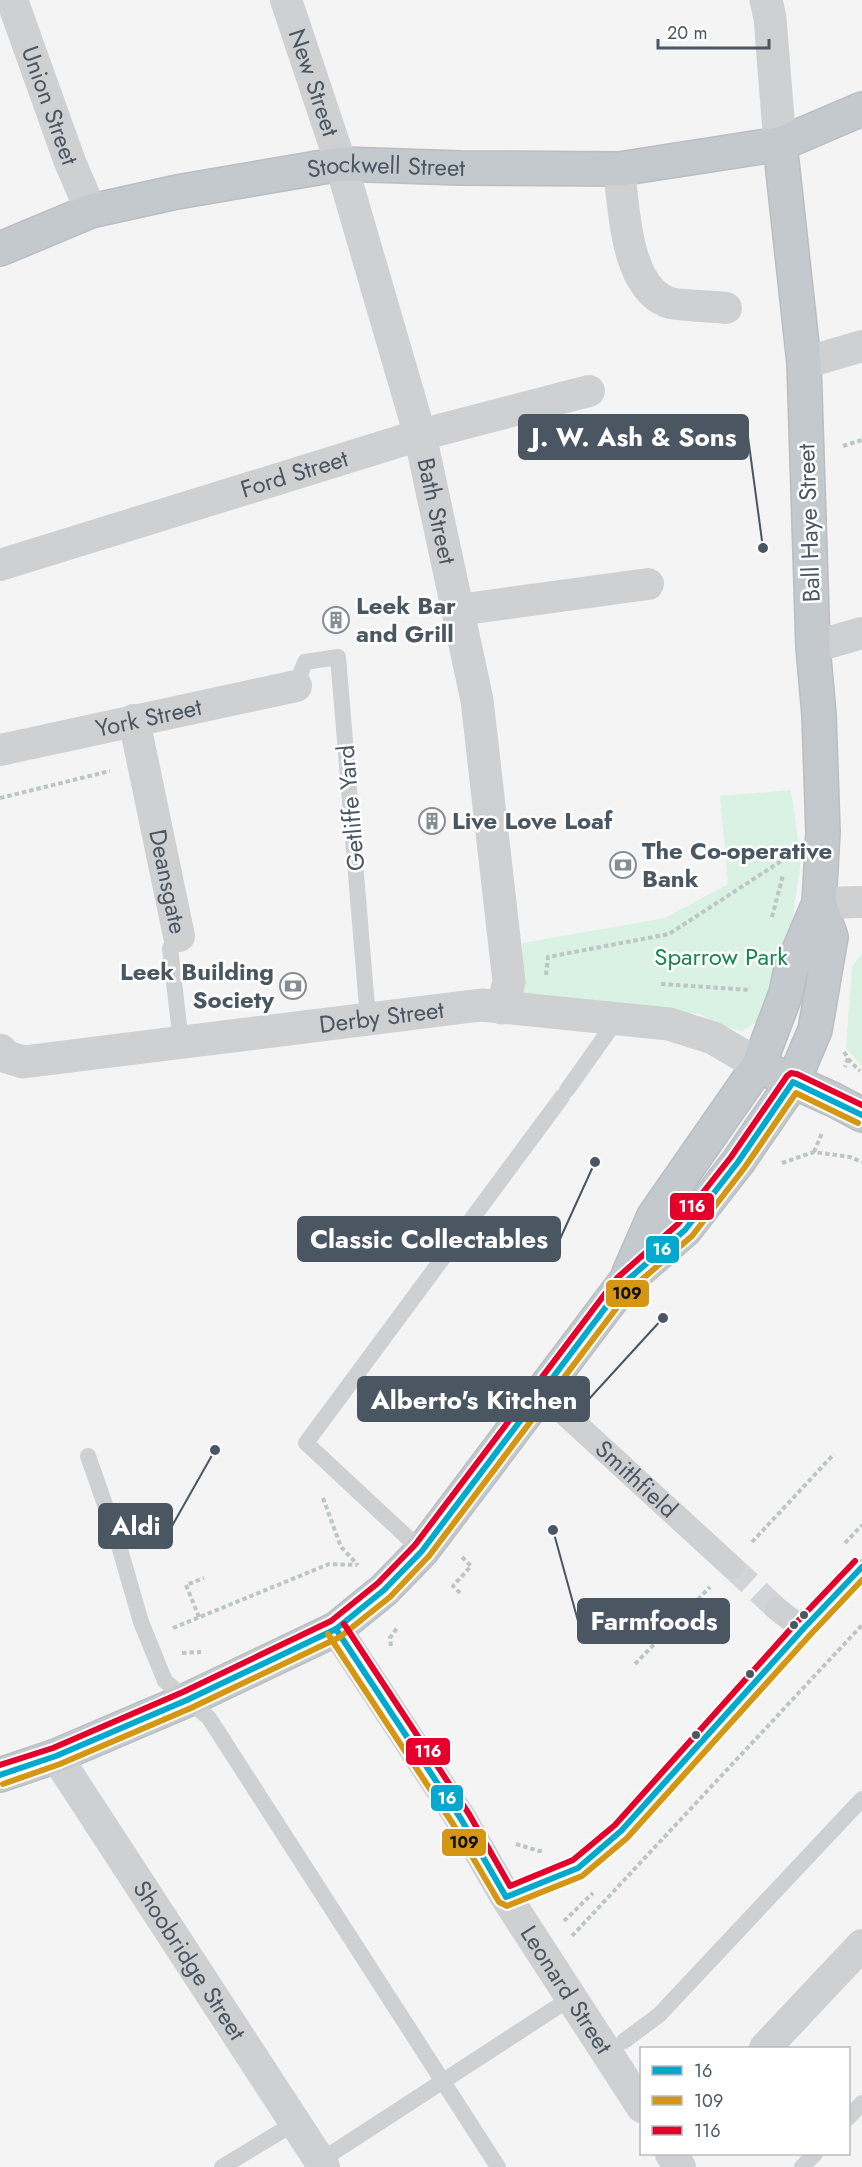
<svg xmlns="http://www.w3.org/2000/svg" width="862" height="2167" font-family="Jost,sans-serif">
<style>
.green{fill:#d9f2e3}
.lines{fill:none;stroke-linecap:round;stroke-linejoin:round}
.pedestrian-tunnel{stroke:#d2d4d7;stroke-width:24;stroke-dasharray:24 12;stroke-linecap:butt}
.trunk-casing{stroke:#b9bec3;stroke-width:36}
.path{stroke:#bcc7c4;stroke-width:4;stroke-dasharray:4.5 3;stroke-linecap:butt}
.service{stroke:#ced0d2;stroke-width:16}
.pedestrian{stroke:#ced0d2;stroke-width:24}
.minor{stroke:#ced0d2;stroke-width:32}
.tertiary{stroke:#ced0d2;stroke-width:33}
.trunk{stroke:#c4c9cd;stroke-width:33}
.bus-1-casing{stroke:#fff;stroke-width:10}
.bus-2-casing{stroke:#fff;stroke-width:10}
.bus-3-casing{stroke:#fff;stroke-width:10}
.bus-1{stroke:#00a9ce;stroke-width:6}
.bus-2{stroke:#d49613;stroke-width:6}
.bus-3{stroke:#e4002b;stroke-width:6}
.bus-dot{fill:#4a5661;stroke:#fff;stroke-width:2}
.labels{text-anchor:middle;stroke-width:5;stroke-linejoin:round;paint-order:stroke}
.street-label{font-size:24px;fill:#4a5661;stroke:#fff}
.poi-label{font-size:24px;font-weight:bold;fill:#4a5661;stroke:#fff;text-anchor:start}
.park-label{font-size:24px;fill:#17864f;stroke:#fff}
.leader{fill:none;stroke:#4a5661;stroke-width:2}
.callout-dot{fill:#4a5661;stroke:#fff;stroke-width:2}
.callout{fill:#4a5661;stroke:#4a5661;stroke-width:2}
.callout-label{font-size:26px;text-anchor:middle;font-weight:bold;fill:#fff}
.line-badge{stroke:#fff;stroke-width:2}
.badge-label{font-size:16px;text-anchor:middle;font-weight:bold;fill:#fff}
.pale-badge-label{font-size:16px;text-anchor:middle;font-weight:bold;fill:#111}
</style>
<rect width="100%" height="100%" fill="#f4f4f4"/>
<g class="green">
<polygon points="791,790 801,861 790,937 758,1021 742,1031 720,1026 700,1014 517,1000 523,943 665,918 728,884 720,796"/>
<polygon points="862,953 862,1067 846,1048 852,967"/>
</g>
<g class="lines">
<polyline class="pedestrian-tunnel" points="732,1567 777,1609"/>
<defs>
<g id="trunk">
<path id="s11" d="M0 249 91 211 177 192 341 164 461 168 619 169 780 144 862 109"/>
<polyline points="774,1073 834,1100 862,1115"/>
<polyline points="629,1273 654,1216 759,1065 786,993 791,969 819,903 823,832 819,715 813,647 804,363 780,144"/>
<polyline points="0,1775 56,1756 187,1700 336,1629 384,1590 422,1551 624,1283 685,1230 738,1162 793,1082 815,1030 831,937 819,903"/>
</g>
</defs>
<use href="#trunk" class="trunk-casing"/>
<g class="path">
<polyline points="843,446 862,440"/>
<polyline points="0,798 110,771"/>
<polyline points="772,917 783,875"/>
<polyline points="546,975 548,957 669,934 786,858"/>
<polyline points="661,984 750,990"/>
<polyline points="844,1052 848,1058 845,1067"/>
<polyline points="848,1059 860,1071"/>
<polyline points="814,1152 822,1133"/>
<polyline points="782,1163 814,1152 850,1157 862,1162"/>
<polyline points="323,1498 341,1547 358,1565"/>
<polyline points="752,1542 834,1454"/>
<polyline points="845,1543 862,1525"/>
<polyline points="460,1593 453,1586 471,1566 461,1556"/>
<polyline points="199,1617 186,1585 204,1578"/>
<polyline points="173,1628 329,1564 357,1565"/>
<polyline points="391,1646 390,1638 397,1628"/>
<polyline points="182,1653 201,1652"/>
<polyline points="635,1664 710,1587"/>
<polyline points="516,1844 539,1851 544,1850"/>
<polyline points="564,1921 593,1893"/>
<polyline points="572,1936 862,1625"/>
</g>
<g class="service">
<polyline points="296,686 305,662 338,657 368,1019"/>
<polyline points="179,936 170,948 181,1042"/>
<polyline points="567,1090 618,1018"/>
<polyline points="88,1456 117,1539 141,1622 165,1681 209,1718 498,2167"/>
<polyline points="422,1551 306,1443 562,1097"/>
<polyline points="506,1897 578,1868 621,1831 803,1629 862,1567"/>
<polyline points="624,2041 659,2015 862,1799"/>
<polyline points="848,2118 862,2103"/>
<polyline points="320,2161 571,1998"/>
<polyline points="222,2167 295,2123"/>
<polyline points="802,2167 815,2154"/>
</g>
<g class="pedestrian">
<path id="s1" d="M541 1392 732 1567"/>
<polyline points="777,1609 803,1629"/>
</g>
<g class="minor">
<path id="s2" d="M12 0 70 162 91 211"/>
<path id="s3" d="M286 0 341 164"/>
<path d="M619 169C624 207 625 285 667 302 677 306 714 306 726 308"/>
<polyline points="804,363 862,346"/>
<path id="s4" d="M0 565 420 435 589 391"/>
<polyline points="458,610 648,584"/>
<polyline points="813,647 862,633"/>
<path id="s5" d="M134 720 179 936"/>
<path id="s6" d="M0 750 296 686"/>
<polyline points="819,903 862,902"/>
<path id="s7" d="M336 1629 461 1819 506 1897 642 2107"/>
<path id="s8" d="M56 1756 324 2167"/>
<polyline points="765,2048 862,1945"/>
<polyline points="671,2154 680,2167"/>
</g>
<g class="tertiary">
<polyline points="766,0 770,18 780,144"/>
<path id="s9" d="M341 164 420 435 477 700 509 982 502 1008"/>
<path id="s10" d="M0 1050 7 1057 23 1062 481 1005 669 1024 713 1038 759 1065"/>
</g>
<use href="#trunk" class="trunk"/>
<defs>
<g id="bus-1">
<polyline points="336,1629 461,1819 506,1897 578,1868 621,1831 803,1629 862,1567"/>
<polyline points="0,1775 56,1756 187,1700 336,1629 384,1590 422,1551 624,1283 685,1230 738,1162 793,1082 862,1115"/>
</g>
<g id="bus-2">
<polyline points="328,1634 453,1824 499,1902 507,1906 582,1876 627,1838 810,1635 862,1580"/>
<polyline points="3,1784 60,1764 191,1708 340,1637 390,1597 429,1556 631,1289 692,1236 745,1167 796,1093 858,1123"/>
</g>
<g id="bus-3">
<polyline points="344,1624 469,1814 510,1886 573,1860 615,1825 796,1623 855,1561"/>
<polyline points="0,1765 53,1748 183,1692 331,1621 378,1583 415,1545 617,1278 678,1224 731,1157 787,1076 791,1073 797,1074 862,1105"/>
</g>
</defs>
<use href="#bus-1" class="bus-1-casing"/>
<use href="#bus-2" class="bus-2-casing"/>
<use href="#bus-3" class="bus-3-casing"/>
<use href="#bus-1" class="bus-1"/>
<use href="#bus-2" class="bus-2"/>
<use href="#bus-3" class="bus-3"/>
</g>
<defs>
<symbol id="building-ring" viewBox="-11 -11 22 22"><circle r="9.5" fill="#fff" stroke="#868d94" stroke-width="1.5"/><path d="M-4-6H4V6H1V3H-1V6H-4ZM-2.5-4.3h1.7v1.8h-1.7ZM.8-4.3h1.7v1.8H.8ZM-2.5-1h1.7V.8h-1.7ZM.8-1h1.7V.8H.8Z" fill="#868d94"/></symbol>
<symbol id="bank-ring" viewBox="-11 -11 22 22"><circle r="9.5" fill="#fff" stroke="#868d94" stroke-width="1.5"/><path d="M-6-4H6V4H-6ZM0-2.3a2.3 2.3 0 1 0 0 4.6a2.3 2.3 0 1 0 0-4.6Z" fill="#868d94"/></symbol>
</defs>
<g fill-rule="evenodd">
<use href="#building-ring" x="321" y="605" width="30" height="30"/>
<use href="#building-ring" x="417" y="806" width="30" height="30"/>
<use href="#bank-ring" x="608" y="850" width="30" height="30"/>
<use href="#bank-ring" x="278" y="971" width="30" height="30"/>
</g>
<g class="bus-dot">
<circle cx="804" cy="1615" r="5"/>
<circle cx="794" cy="1625" r="5"/>
<circle cx="750" cy="1674" r="5"/>
<circle cx="696" cy="1735" r="5"/>
</g>
<g class="labels">
<g class="street-label">
<text dy="8" stroke="none"><textPath href="#s3" startOffset="87">New Street</textPath></text>
<text dy="8" stroke="none"><textPath href="#s2" startOffset="112">Union Street</textPath></text>
<text dy="8" stroke="none"><textPath href="#s11" startOffset="398">Stockwell Street</textPath></text>
<text dy="8" stroke="none"><textPath href="#s4" startOffset="308">Ford Street</textPath></text>
<text dy="8" stroke="none"><textPath href="#s9" startOffset="360">Bath Street</textPath></text>
<text transform="translate(809 523) rotate(-92)" y="8">Ball Haye Street</text>
<text dy="8" stroke="none"><textPath href="#s6" startOffset="152">York Street</textPath></text>
<text transform="translate(351 808) rotate(-95)" y="8">Getliffe Yard</text>
<text dy="8" stroke="none"><textPath href="#s5" startOffset="165">Deansgate</textPath></text>
<text dy="8" stroke="none"><textPath href="#s10" startOffset="388">Derby Street</textPath></text>
<text dy="8" stroke="none"><textPath href="#s1" startOffset="129">Smithfield</textPath></text>
<text dy="8" stroke="none"><textPath href="#s8" startOffset="244">Shoobridge Street</textPath></text>
<text dy="8" stroke="none"><textPath href="#s7" startOffset="428">Leonard Street</textPath></text>
</g>
<g class="poi-label">
<text x="356" y="614">Leek Bar<tspan x="356" dy="28">and Grill</tspan></text>
<text x="452" y="829">Live Love Loaf</text>
<text x="642" y="859">The Co-operative<tspan x="642" dy="28">Bank</tspan></text>
<text x="274" y="980" text-anchor="end">Leek Building<tspan x="274" dy="28">Society</tspan></text>
</g>
<g class="park-label">
<text x="721" y="965">Sparrow Park</text>
</g>
</g>
<path class="leader" d="M763 548L748 437M595 1162L560 1239M663 1318L589 1399M215 1450L172 1526M553 1530L578 1621"/>
<g class="callout-dot">
<circle cx="763" cy="548" r="6"/>
<circle cx="595" cy="1162" r="6"/>
<circle cx="663" cy="1318" r="6"/>
<circle cx="215" cy="1450" r="6"/>
<circle cx="553" cy="1530" r="6"/>
</g>
<g class="callout">
<rect x="519" y="415" width="229" height="44" rx="6"/>
<rect x="298" y="1217" width="262" height="44" rx="6"/>
<rect x="358" y="1377" width="231" height="44" rx="6"/>
<rect x="99" y="1504" width="73" height="44" rx="6"/>
<rect x="578" y="1599" width="151" height="44" rx="6"/>
</g>
<g class="callout-label">
<text x="634" y="446">J. W. Ash &amp; Sons</text>
<text x="429" y="1248">Classic Collectables</text>
<text x="474" y="1409">Alberto's Kitchen</text>
<text x="136" y="1535">Aldi</text>
<text x="654" y="1630">Farmfoods</text>
</g>
<g class="line-badge">
<rect x="669" y="1192" width="46" height="29" rx="6" fill="#e4002b"/>
<rect x="645" y="1235" width="35" height="29" rx="6" fill="#00a9ce"/>
<rect x="605" y="1279" width="45" height="29" rx="6" fill="#d49613"/>
<rect x="405" y="1737" width="46" height="29" rx="6" fill="#e4002b"/>
<rect x="430" y="1784" width="34" height="28" rx="6" fill="#00a9ce"/>
<rect x="441" y="1828" width="46" height="29" rx="6" fill="#d49613"/>
</g>
<g class="badge-label">
<text x="692" y="1212">116</text>
<text x="662" y="1255">16</text>
<text x="428" y="1757">116</text>
<text x="447" y="1804">16</text>
</g>
<g class="pale-badge-label">
<text x="627" y="1299">109</text>
<text x="464" y="1848">109</text>
</g>
<rect x="640" y="2047" width="210" height="108" fill="#ffffff" stroke="#b7bbc0" stroke-width="1.5"/>
<rect x="652" y="2066" width="30" height="9" fill="#00a9ce" stroke="#b7bbc0" stroke-width="1.5"/>
<text x="694" y="2077" font-size="18" fill="#4a5661">16</text>
<rect x="652" y="2096" width="30" height="9" fill="#d49613" stroke="#b7bbc0" stroke-width="1.5"/>
<text x="694" y="2107" font-size="18" fill="#4a5661">109</text>
<rect x="652" y="2126" width="30" height="9" fill="#e4002b" stroke="#b7bbc0" stroke-width="1.5"/>
<text x="694" y="2137" font-size="18" fill="#4a5661">116</text>
<path d="M658 39v9h111v-9" fill="none" stroke="#4a5661" stroke-width="3"/>
<text x="667" y="39" font-size="18" fill="#4a5661" stroke="#ffffff" stroke-width="4.5" paint-order="stroke">20 m</text>
</svg>
